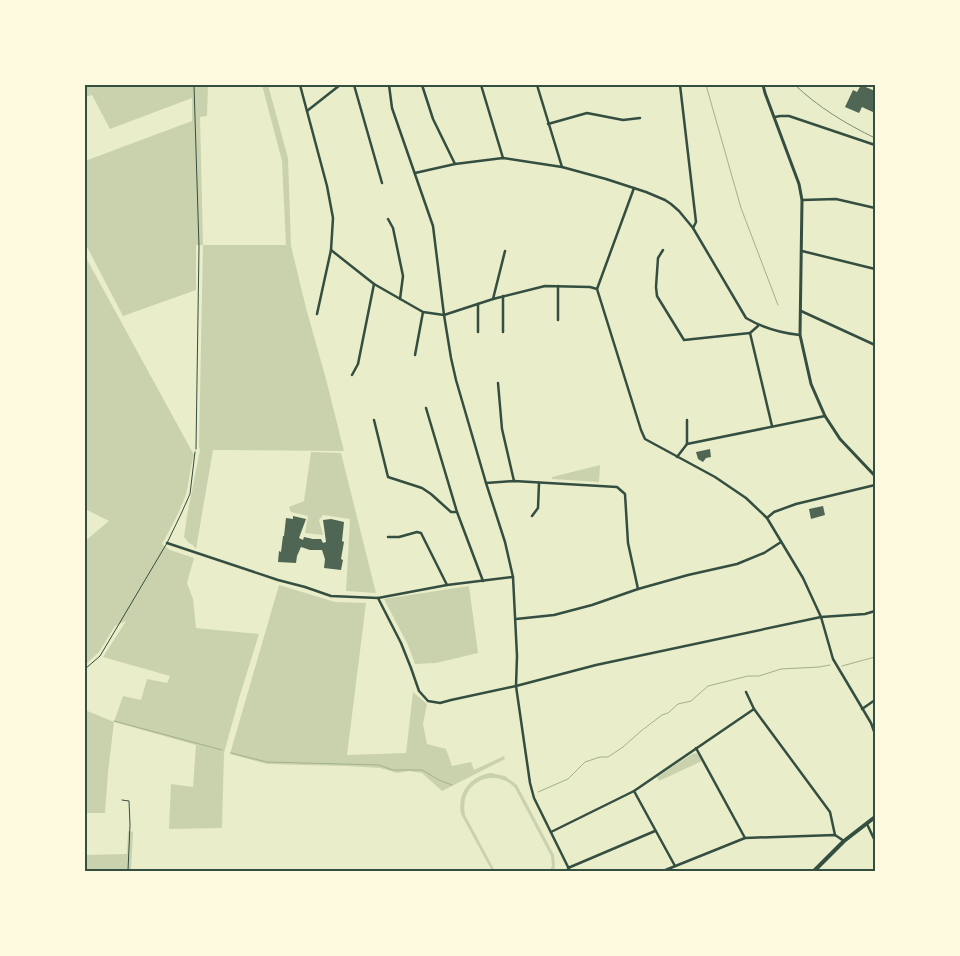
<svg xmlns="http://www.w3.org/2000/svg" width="960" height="956" font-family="'Roboto Serif',serif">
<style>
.green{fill:#cad2ad}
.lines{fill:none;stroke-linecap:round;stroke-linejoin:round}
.stream{stroke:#a3b18a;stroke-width:1}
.building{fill:#4f6655}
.path{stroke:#344e41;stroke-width:1}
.service{stroke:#344e41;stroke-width:1}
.minor{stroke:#344e41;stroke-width:2.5}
.tertiary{stroke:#344e41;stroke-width:3}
.secondary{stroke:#344e41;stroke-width:4}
.rail{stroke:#7c8e77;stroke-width:1}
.neatline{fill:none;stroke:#344e41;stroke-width:2}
</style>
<rect width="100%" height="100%" fill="#e9edc9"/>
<g class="green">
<polygon points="92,85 208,85 207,116 200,117 203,245 286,245 282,161 262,85 268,85 288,158 291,246 306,308 326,379 344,451 213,450 196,549 193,545 189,543 184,537 187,516 200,450 199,446 203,245 196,245 196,290 123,316 85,243 85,161 192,121 192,98 110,129 92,95 85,97 85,88"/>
<path d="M85 256 194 455C190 468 189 483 186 494 180 511 171 528 162 544L170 550 194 558 187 583 193 599 196 628 259 634 240 695 224 753 222 828 169 829 171 784 193 787 196 745 114 722 108 772 105 813H86L85 821V710L114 722 123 696 141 700 147 679 167 683 170 676 103 657 126 621 115 626 99 652 85 665V541L109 521 85 509Z"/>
<polygon points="311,452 341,453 376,593 346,591 350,519 323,515 319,520 323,535 305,533 308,516 291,512 289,507 304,501"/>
<polygon points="600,465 599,482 552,479 552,477"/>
<polygon points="279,585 335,602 366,603 347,755 406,753 413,692 427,704 423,724 427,744 446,749 452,766 471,762 474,770 504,756 505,759 442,791 422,773 409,771 397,773 380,768 347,766 267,764 230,754"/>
<polygon points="469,586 478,653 436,663 415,664 408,645 384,599"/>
<polygon points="697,753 702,761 659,781 657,777 692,754"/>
<path d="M491 773 505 776 517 785 554 855 555 865 554 871H550L552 865 551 856 515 788C500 771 471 776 465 799 464 804 464 809 465 815L495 871H492L461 814C457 793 470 776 491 773Z"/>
<polygon points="128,831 133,832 131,871 85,871 85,855 127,854"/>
</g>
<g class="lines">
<g class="stream">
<polyline points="706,85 741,208 778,305"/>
<polyline points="842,666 875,657"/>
<polyline points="114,721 222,750"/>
<polyline points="231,753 267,762 379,765 393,770 422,770 439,780 452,785"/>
<polyline points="538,792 568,779 585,762 600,757 608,757 623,747 641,731 662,715 668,713 678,704 691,701 708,686 748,676 759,676 781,669 819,667 830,665"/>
</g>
</g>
<g class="building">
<polygon points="861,85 875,91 875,113 862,107 859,113 845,107 853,90 857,92"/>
<polygon points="710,449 711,457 706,458 703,462 698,459 696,452"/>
<polygon points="823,506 825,515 811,519 809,509"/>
<polygon points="293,516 306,519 299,538 303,540 304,537 313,539 321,539 323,543 326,542 323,520 331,519 344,522 342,541 344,542 341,559 343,560 341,570 324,568 325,559 322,550 310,550 301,547 297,556 296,563 278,562 279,551 281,552 283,536 284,536 286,518 293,519"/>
</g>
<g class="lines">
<g class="path">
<polyline points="194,85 199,247 196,449"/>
<polyline points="122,800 129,801 130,825 128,871"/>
</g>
<polyline class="service" points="85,669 100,656 167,543 181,514 190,494 195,452"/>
<g class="minor">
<polyline points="300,85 327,186 333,218 331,250 317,314"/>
<polyline points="354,85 382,183"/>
<polyline points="389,85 392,108 433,226 444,315 451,358 456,380 486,483 505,542 513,577 517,656 516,686 530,783 534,798 570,871"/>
<polyline points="422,85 433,119 455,164"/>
<polyline points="481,85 503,158"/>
<path d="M537 85 562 167 606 179 646 192 665 200 671 204 679 211 693 228 746 318C763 328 781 333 800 335"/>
<polyline points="680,85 696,222 693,228"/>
<polyline points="307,111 340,85"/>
<polyline points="775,117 780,116 789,116 875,145"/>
<polyline points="548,124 587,113 623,120 640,118"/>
<polyline points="415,173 455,164 503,158 562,167"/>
<polyline points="634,188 597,289 641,430 645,439 715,477 746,498 767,518 803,578 821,617 833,659 871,723 875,734"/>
<polyline points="802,200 836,199 875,208"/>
<polyline points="388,219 393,228 403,276 400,299"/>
<polyline points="331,250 374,284 423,312 444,315 493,299 545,286 590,287 597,289"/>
<polyline points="663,250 658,258 656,287 657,296 684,340 750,333 772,426"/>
<polyline points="802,251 875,269"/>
<polyline points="558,286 558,320"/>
<polyline points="503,296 503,332"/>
<polyline points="493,299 505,251"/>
<polyline points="478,304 478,332"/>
<polyline points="801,311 875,345"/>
<polyline points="750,333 758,326"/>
<polyline points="415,355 423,312"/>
<polyline points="352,375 358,364 374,284"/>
<polyline points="498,383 502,429 514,481"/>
<polyline points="426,408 457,512 483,581"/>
<polyline points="374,420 388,477 422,488 431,494 451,512 457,512"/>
<polyline points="687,444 687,420"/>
<polyline points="677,457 687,444 825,416"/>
<polyline points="486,483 514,481 617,487 625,494 628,543 638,589"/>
<polyline points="532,516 538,508 539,483"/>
<polyline points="767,518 774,512 796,504 875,485"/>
<polyline points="388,537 399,537 417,532 421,533 447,585"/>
<polyline points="167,543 278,580 305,587 331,596 378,598 401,643 411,668 419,691 428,701 440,703 451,700 516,686 596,665 821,617 865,614 875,611"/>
<polyline points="378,598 447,585 513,577"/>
<polyline points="516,619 554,615 592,605 638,589 688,575 737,564 764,553 781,542"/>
<polyline points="746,692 754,709 830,812 835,835"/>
<polyline points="862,709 875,700"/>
<polyline points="696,748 745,838"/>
<polyline points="634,791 675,866"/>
<polyline points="867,824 875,841"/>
<polyline points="551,832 634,791 754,709"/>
<polyline points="568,868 655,831"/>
<polyline points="663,871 745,838 835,835 844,841"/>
</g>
<polyline class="tertiary" points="763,85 765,93 799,184 802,200 800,335 811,384 825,416 840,439 875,476"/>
<polyline class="secondary" points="814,871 844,841 875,817"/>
<path class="rail" d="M795 85C818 107 846 124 875 138"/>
</g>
<rect width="960" height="956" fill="none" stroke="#fefae0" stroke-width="172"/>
<rect x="86" y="86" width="788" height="784" class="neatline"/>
</svg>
